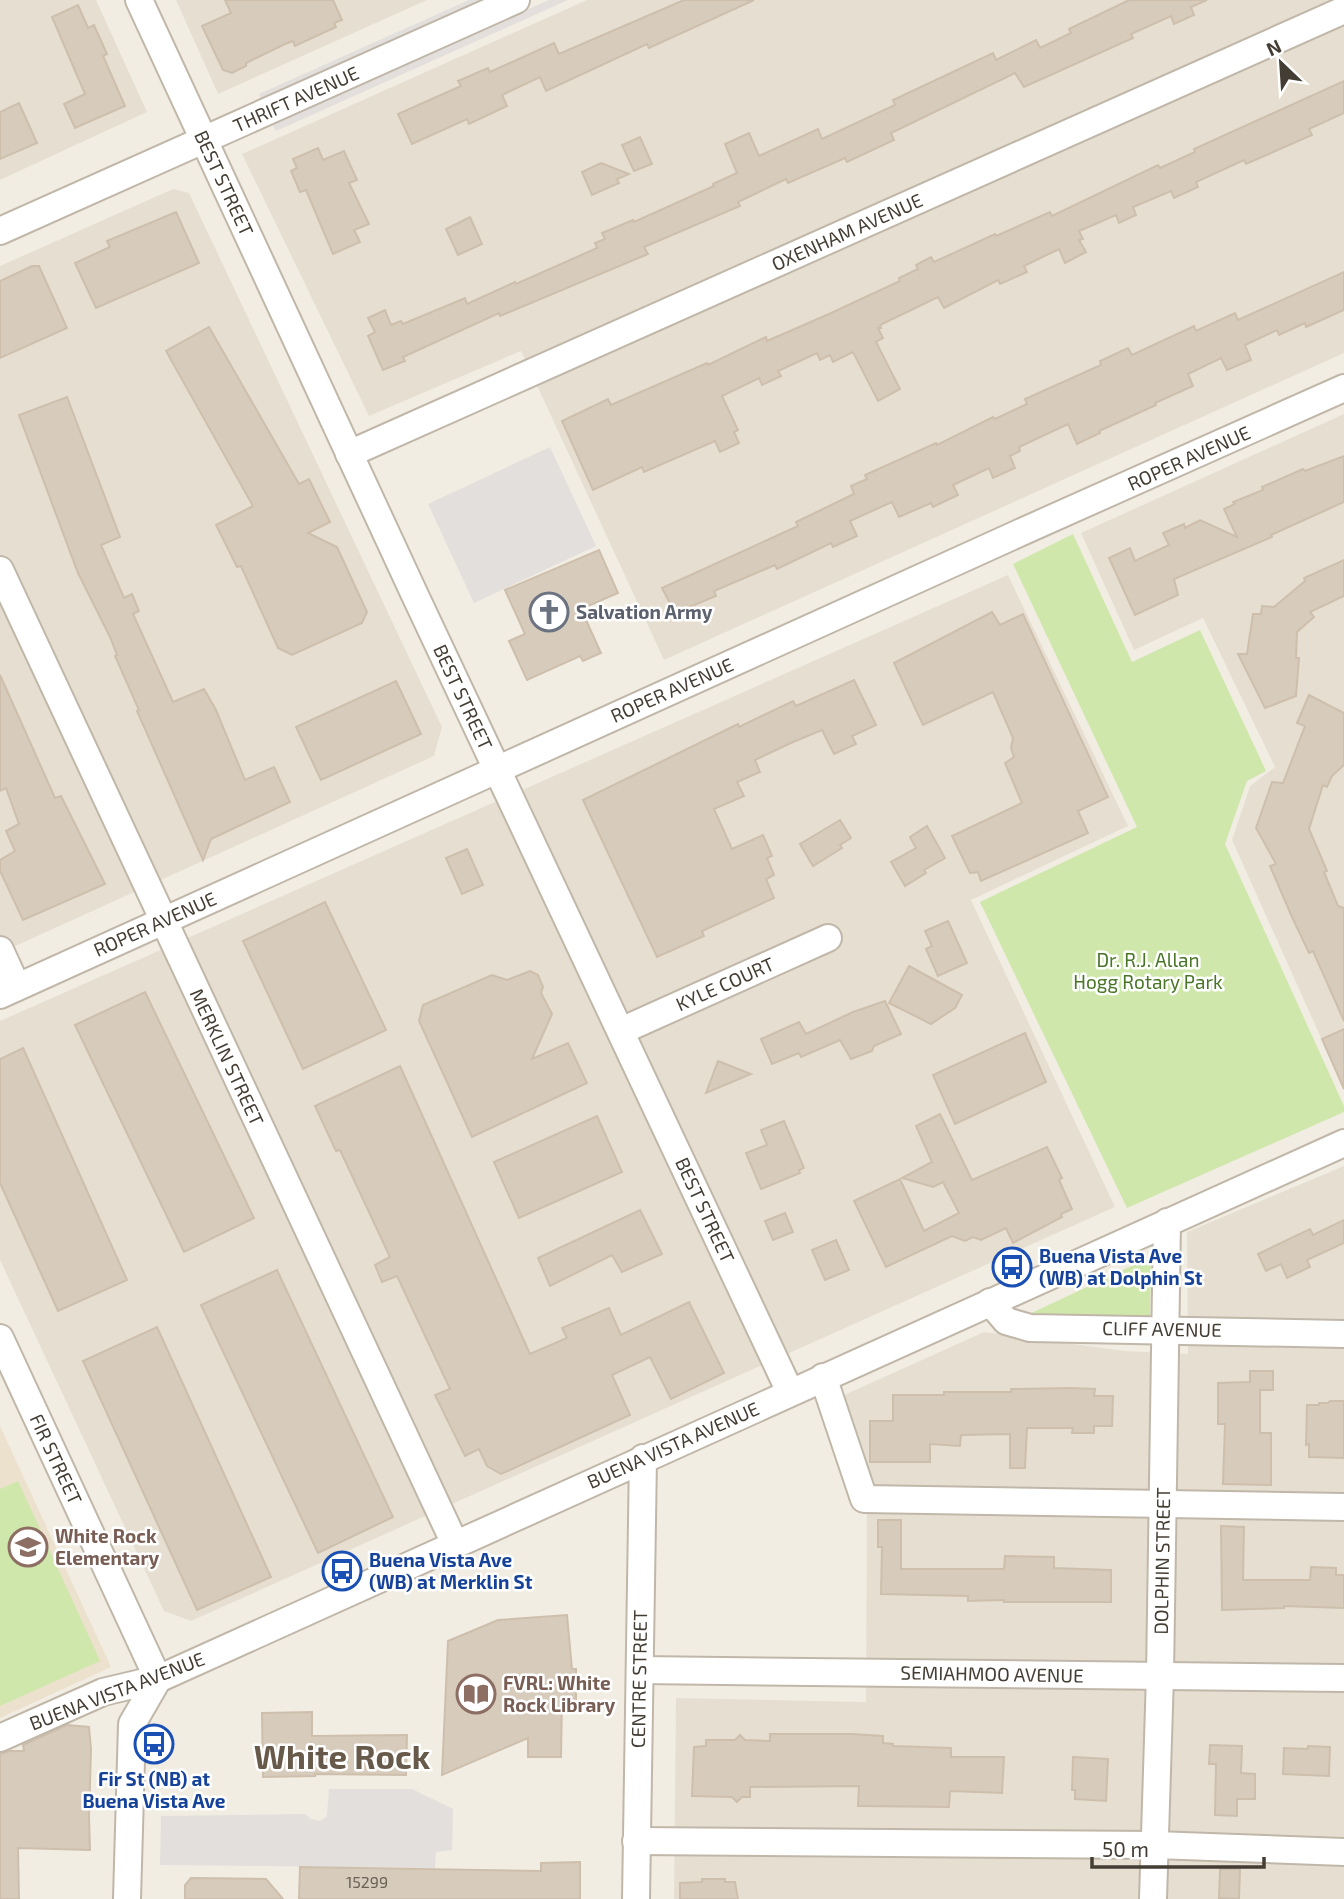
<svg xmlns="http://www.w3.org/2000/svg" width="1344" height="1899" font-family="'Exo 2',sans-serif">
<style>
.residential{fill:#e6dfd1}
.education{fill:#ebe1cd}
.green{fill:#cfe7ab}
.parking{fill:#e2dfdc}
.building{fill:#d7cbbc;stroke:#cebfac;stroke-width:2}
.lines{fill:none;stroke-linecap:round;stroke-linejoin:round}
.minor-casing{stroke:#c0b7a9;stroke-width:30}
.minor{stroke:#fff;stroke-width:26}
.labels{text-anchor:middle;stroke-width:5;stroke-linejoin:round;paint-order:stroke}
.number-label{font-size:16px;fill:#696056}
.street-label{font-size:19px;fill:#443d34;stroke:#fff}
.worship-label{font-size:19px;font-weight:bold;fill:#5b616d;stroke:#fff;text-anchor:start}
.park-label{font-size:19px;fill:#487527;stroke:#fff}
.transit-label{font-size:19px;font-weight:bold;fill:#164399;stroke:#fff;text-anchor:start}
.education-label{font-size:19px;font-weight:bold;fill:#785e54;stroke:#fff;text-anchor:start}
.town-label{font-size:33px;font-weight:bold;fill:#675a4b;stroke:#fff}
</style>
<rect width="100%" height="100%" fill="#f2ede3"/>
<g class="residential">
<polygon points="0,0 96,0 147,112 0,180"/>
<polygon points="176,0 427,0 218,94"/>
<polygon points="587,0 1344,0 1344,353 664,660 521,351 369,416 242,154"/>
<polygon points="173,189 189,193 442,727 434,756 0,953 0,266"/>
<polygon points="1344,414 1344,1089 1232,840 1250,786 1275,767 1203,618 1134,650 1081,533"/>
<polygon points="1008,575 1128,826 971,900 1115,1207 191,1621 164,1611 0,1260 0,1021"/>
<polygon points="1344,1166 1344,1899 674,1899 676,1698 866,1702 867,1485 842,1396 984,1332 1125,1351 1188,1354 1187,1232"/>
</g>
<polygon class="education" points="0,1426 111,1667 0,1718"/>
<g class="green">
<polygon points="1073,534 1132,662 1200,630 1266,771 1247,781 1225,844 1344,1106 1344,1112 1127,1208 980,902 1137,827 1013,564"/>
<polygon points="1151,1257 1150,1319 1025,1316"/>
<polygon points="18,1481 100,1661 0,1706 0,1489"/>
</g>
<g class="parking">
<polygon points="469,0 488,0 262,101 259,94"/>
<polygon points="549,0 568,0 276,131 272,124"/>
<polygon points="550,447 596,546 474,603 428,504"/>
<polygon points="329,1789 412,1789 453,1809 452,1850 436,1852 435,1868 160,1865 161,1816 305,1814 311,1819 320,1821 327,1816"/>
</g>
<g class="building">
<polygon points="225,0 333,0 342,20 334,23 336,27 295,46 293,41 285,44 246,63 246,66 232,73 223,70 202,26 231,13"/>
<polygon points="684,0 754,0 649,48 647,44 546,91 540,77 502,95 507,106 469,124 467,119 412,144 398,114 461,86 458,81 488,68 490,72 554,43 559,54"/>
<polygon points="1129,0 1207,0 1191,7 1194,15 1174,24 1171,16 1131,34 1133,38 1024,87 1015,73 891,133 894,140 847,162 845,158 788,183 786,179 738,202 740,206 644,247 648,254 500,316 499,313 403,357 405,361 383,370 368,336 375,332 368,318 385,310 391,325 401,321 403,324 465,298 467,304 515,282 516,284 597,248 595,243 605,239 602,233 633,220 634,222 714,186 713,184 737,173 725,144 749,133 759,156 818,129 822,139 895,105 893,100 993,53 996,60 1036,40 1040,48 1071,33 1069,29"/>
<polygon points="78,5 88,28 94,25 107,54 103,56 125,106 75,128 64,104 85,94 52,17"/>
<polygon points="1344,81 1344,113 1309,129 1312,135 1246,164 1244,160 1196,182 1198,187 1174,198 1171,191 1133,207 1136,215 1119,223 1116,215 1079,231 1083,239 1079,240 1086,252 1065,263 1059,249 1024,266 1027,272 1000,284 998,280 944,308 938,297 880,325 881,328 878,328 883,338 876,342 900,389 878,401 853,352 833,362 830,355 820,360 817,353 778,371 781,376 762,385 759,378 722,396 738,430 734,432 739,443 720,452 715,441 644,472 642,467 593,490 562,421 608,399 611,405 707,363 708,365 766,337 767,341 829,314 900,281 899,278 918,269 916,265 931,257 934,262 995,234 996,236 1012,229 1050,212 1052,216 1158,165 1160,168 1195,152 1194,149"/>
<polygon points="19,103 37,143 0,159 0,112"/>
<polygon points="640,137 652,164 634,171 622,145"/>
<polygon points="318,148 323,160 344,151 357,180 349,183 369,224 354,230 360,242 333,254 306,190 300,192 291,171 297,168 293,159"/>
<polygon points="601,163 629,174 617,179 619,183 592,195 582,172"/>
<polygon points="176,212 199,263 96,308 75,263 110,247 107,241"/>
<polygon points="470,217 482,244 458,255 446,229"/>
<polygon points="32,266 39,266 67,328 0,358 0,281"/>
<polygon points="1344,272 1344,310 1306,327 1305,323 1279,335 1277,330 1245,345 1251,360 1227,370 1221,358 1188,374 1193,386 1155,403 1156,405 1099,431 1100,433 1077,444 1068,424 1019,447 1020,451 1010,456 1015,468 993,478 989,468 953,485 958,495 933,507 931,503 899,517 892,502 850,521 857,536 833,547 831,543 777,569 775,565 714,591 716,596 675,613 662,588 798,526 796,522 854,494 851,486 867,479 865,475 936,443 937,445 993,417 995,419 1027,404 1025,399 1101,365 1100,361 1128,348 1132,355 1194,326 1196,331 1235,313 1238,320"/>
<polygon points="209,327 299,484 309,479 330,522 308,533 337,547 367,612 362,623 292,655 278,648 241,566 237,567 216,525 253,506 166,351"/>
<polygon points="67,397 120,537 101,545 124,598 132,594 139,611 133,614 173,702 204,689 216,710 245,780 274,767 290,802 211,839 203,860 137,711 139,710 115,656 117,655 110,637 78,573 19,415"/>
<polygon points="1344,456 1344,502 1271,535 1272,537 1174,579 1178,595 1135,615 1109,558 1130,548 1135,561 1169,545 1163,533 1184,524 1185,528 1200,520 1237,537 1224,509 1235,504 1233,502 1263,490 1262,487 1303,469 1305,471"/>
<polygon points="599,550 618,593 581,609 601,653 583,661 580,656 527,680 509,641 525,634 505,590"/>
<polygon points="1344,560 1344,596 1310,612 1314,617 1297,632 1296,658 1299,658 1296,696 1265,708 1238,654 1247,654 1253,614 1261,614 1262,606 1274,607 1305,581 1304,578"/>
<polygon points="992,612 1000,625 1023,614 1108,797 1078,811 1088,833 981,881 978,872 970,873 952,836 1022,803 1005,763 1014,757 1011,748 1013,738 993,692 923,725 894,663"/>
<polygon points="0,675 55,798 61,796 105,884 23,920 0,871 0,860 15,851 6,831 19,824 6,788 0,791"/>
<polygon points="854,680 876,725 852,736 856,744 834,754 822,730 793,742 755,760 760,772 737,782 744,796 714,809 732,849 763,835 772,856 767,858 774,875 766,879 774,898 702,931 704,936 657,957 583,800 738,724 739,727 793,701 796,706"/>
<polygon points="396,681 421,734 321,780 296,727"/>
<polygon points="1309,695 1344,713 1344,765 1332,776 1327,787 1323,785 1309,829 1327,871 1324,872 1338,906 1344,908 1344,1021 1313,951 1309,953 1292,917 1270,866 1276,864 1256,828 1272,782 1283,783 1305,726 1297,723"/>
<polygon points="840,820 851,838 840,845 842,848 813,866 800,844"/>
<polygon points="927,826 945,858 924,870 926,873 905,886 891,862 916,848 910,837"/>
<polygon points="467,849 483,885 462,894 446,858"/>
<polygon points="325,902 386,1030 303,1069 243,941"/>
<polygon points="948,921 967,963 938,976 926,949 932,946 925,931"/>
<polygon points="909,966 962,995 955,1008 931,1024 889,1003"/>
<polygon points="530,971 538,975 543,987 541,993 552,1014 532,1059 568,1043 587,1083 472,1137 419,1021 423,1005 492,975 507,980"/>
<polygon points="145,992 254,1218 184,1252 75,1025"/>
<polygon points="885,1001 901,1034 874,1046 872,1051 851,1059 840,1040 801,1057 799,1053 772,1064 761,1039 799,1022 806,1034 853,1012"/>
<polygon points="1344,1029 1344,1089 1322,1039"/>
<polygon points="1025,1033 1046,1082 955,1124 933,1075"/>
<polygon points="23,1048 127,1280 58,1311 0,1183 0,1059"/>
<polygon points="718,1061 751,1074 706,1093"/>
<polygon points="400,1066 530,1354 567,1338 562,1328 609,1308 621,1335 689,1302 724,1373 671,1399 650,1357 612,1375 630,1415 501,1474 487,1466 479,1449 465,1456 435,1395 450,1389 397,1276 382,1282 375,1265 390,1257 340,1150 336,1151 315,1106"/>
<polygon points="940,1114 972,1180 1047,1147 1062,1178 1059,1180 1072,1209 1061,1214 1062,1217 1013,1243 1006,1228 981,1240 973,1237 965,1241 952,1236 886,1267 854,1201 900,1179 924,1231 959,1213 943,1182 933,1187 902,1178 932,1162 916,1126"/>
<polygon points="597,1116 622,1172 519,1218 494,1162"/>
<polygon points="784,1121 804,1168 799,1170 800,1173 761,1189 746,1153 767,1145 761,1130"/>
<polygon points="640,1210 662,1254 622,1272 612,1255 550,1286 538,1258"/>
<polygon points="785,1213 793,1232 773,1240 765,1221"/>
<polygon points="1344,1220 1344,1243 1307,1260 1310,1267 1287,1278 1281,1264 1266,1271 1258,1254 1310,1229 1313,1235"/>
<polygon points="836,1240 849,1270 825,1280 812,1250"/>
<polygon points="277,1270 393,1517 318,1553 201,1305"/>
<polygon points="157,1327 271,1577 197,1610 83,1361"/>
<polygon points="1250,1371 1273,1371 1273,1390 1260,1390 1260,1433 1271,1433 1271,1485 1223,1484 1225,1424 1218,1424 1218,1383 1250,1382"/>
<polygon points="1071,1388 1095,1389 1094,1396 1113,1396 1112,1426 1094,1426 1094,1433 1072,1433 1073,1428 1027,1428 1025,1468 1010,1468 1010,1434 961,1435 960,1446 930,1444 930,1462 870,1462 870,1421 893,1421 893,1395 944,1395 944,1392 1011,1392 1011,1389"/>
<polygon points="1330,1401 1344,1401 1344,1458 1309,1457 1309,1444 1306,1445 1307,1405 1319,1405 1319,1403 1328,1403"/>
<polygon points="878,1520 901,1520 901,1569 1004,1569 1005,1556 1054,1557 1054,1568 1111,1570 1111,1602 1004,1602 1004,1600 968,1601 968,1596 881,1594 882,1547 878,1547"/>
<polygon points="1221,1526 1244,1527 1243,1580 1310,1580 1311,1567 1336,1568 1336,1575 1344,1575 1344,1608 1284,1606 1284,1608 1222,1610"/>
<polygon points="567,1615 572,1669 576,1669 576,1699 562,1699 561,1757 528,1757 528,1738 442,1775 448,1641 498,1620"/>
<polygon points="312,1712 312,1736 407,1735 406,1775 315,1774 315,1776 263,1777 262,1713"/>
<polygon points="67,1725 89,1727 91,1749 89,1817 90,1850 18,1848 19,1899 0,1899 0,1754 10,1751 24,1751 23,1745"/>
<polygon points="770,1734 852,1734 883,1736 883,1743 893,1744 893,1746 951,1748 951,1757 1004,1757 1002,1793 950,1791 949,1807 858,1806 859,1786 750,1787 750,1797 742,1797 737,1802 732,1797 692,1796 694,1747 706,1746 706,1740 735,1740 740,1735 745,1740 770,1741"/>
<polygon points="1210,1745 1242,1746 1241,1773 1255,1774 1255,1799 1237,1799 1237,1816 1215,1815 1216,1764 1209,1764"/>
<polygon points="1308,1746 1330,1747 1329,1776 1283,1774 1284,1748 1308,1749"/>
<polygon points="1073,1757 1108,1759 1106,1801 1075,1799 1075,1790 1072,1790"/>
<polygon points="580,1862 580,1899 299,1899 300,1867 541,1871 541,1863"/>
<polygon points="1220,1869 1240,1869 1239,1899 1219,1898"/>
<polygon points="191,1878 266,1879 283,1899 185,1899 185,1885"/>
<polygon points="702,1879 725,1879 725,1882 735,1882 738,1899 680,1899 680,1883 702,1882"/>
</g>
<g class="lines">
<defs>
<g id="minor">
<polyline points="139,0 413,591 790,1392"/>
<polyline points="0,231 516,0"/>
<polyline points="349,454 1344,10"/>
<polyline points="0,570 455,1544"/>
<polyline points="0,950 17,987"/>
<polyline points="0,995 1026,530 1344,388"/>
<polyline points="621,1031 828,938"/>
<polyline points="990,1302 1006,1321 1030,1328 1344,1334"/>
<polyline points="0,1338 158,1679"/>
<polyline points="823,1377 864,1499 1344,1507"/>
<polyline points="640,1670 1344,1678"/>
<polyline points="0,1738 103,1692 158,1679 1344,1143"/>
<polyline points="636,1841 1155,1845 1344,1852"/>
<polyline points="127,1899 132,1724 158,1679"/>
<polyline points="636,1899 643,1458"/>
<polyline points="1153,1899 1160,1675 1167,1222"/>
</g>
</defs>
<use href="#minor" class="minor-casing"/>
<use href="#minor" class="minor"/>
</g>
<defs>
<symbol id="church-ring" viewBox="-11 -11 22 22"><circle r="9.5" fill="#fff" stroke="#6b7280" stroke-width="1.5"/><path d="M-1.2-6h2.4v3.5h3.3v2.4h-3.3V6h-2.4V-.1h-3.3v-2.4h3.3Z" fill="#6b7280"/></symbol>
<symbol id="bus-ring" viewBox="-11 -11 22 22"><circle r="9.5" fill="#fff" stroke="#1a4fb4" stroke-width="1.5"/><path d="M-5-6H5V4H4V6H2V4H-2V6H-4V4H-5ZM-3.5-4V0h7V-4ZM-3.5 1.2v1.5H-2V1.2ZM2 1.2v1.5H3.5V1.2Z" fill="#1a4fb4"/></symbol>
<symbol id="school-ring" viewBox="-11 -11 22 22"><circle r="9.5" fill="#fff" stroke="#8d6e63" stroke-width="1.5"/><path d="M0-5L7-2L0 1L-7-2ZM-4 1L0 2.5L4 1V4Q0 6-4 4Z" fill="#8d6e63"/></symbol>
<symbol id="library-ring" viewBox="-11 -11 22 22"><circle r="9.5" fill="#fff" stroke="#8d6e63" stroke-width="1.5"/><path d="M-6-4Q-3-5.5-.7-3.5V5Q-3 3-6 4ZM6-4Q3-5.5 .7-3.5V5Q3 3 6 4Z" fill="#8d6e63"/></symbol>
</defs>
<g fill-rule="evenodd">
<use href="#church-ring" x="527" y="590" width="44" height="44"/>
<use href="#bus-ring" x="990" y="1245" width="44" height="44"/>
<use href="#school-ring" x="6" y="1525" width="44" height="44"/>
<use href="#bus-ring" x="320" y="1549" width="44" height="44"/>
<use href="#library-ring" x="454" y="1672" width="44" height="44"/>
<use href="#bus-ring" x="132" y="1722" width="44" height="44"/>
</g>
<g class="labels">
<g class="number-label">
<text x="367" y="1888">15299</text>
</g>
<g class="street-label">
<text transform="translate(296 99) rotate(-24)" y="7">THRIFT AVENUE</text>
<text transform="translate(224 183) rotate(65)" y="7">BEST STREET</text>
<text transform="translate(847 232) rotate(-24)" y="7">OXENHAM AVENUE</text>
<text transform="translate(1189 458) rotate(-24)" y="7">ROPER AVENUE</text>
<text transform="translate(672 690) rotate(-24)" y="7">ROPER AVENUE</text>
<text transform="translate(463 697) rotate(65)" y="7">BEST STREET</text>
<text transform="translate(155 924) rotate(-24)" y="7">ROPER AVENUE</text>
<text transform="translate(725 984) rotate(-24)" y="7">KYLE COURT</text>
<text transform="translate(227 1057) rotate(65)" y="7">MERKLIN STREET</text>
<text transform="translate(705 1210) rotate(65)" y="7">BEST STREET</text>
<text transform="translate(1162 1329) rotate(1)" y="7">CLIFF AVENUE</text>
<text transform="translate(673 1445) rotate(-24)" y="7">BUENA VISTA AVENUE</text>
<text transform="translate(56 1459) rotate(65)" y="7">FIR STREET</text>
<text transform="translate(1162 1561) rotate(-89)" y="7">DOLPHIN STREET</text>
<text transform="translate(992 1674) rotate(1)" y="7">SEMIAHMOO AVENUE</text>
<text transform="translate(639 1679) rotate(-89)" y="7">CENTRE STREET</text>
<text transform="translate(117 1691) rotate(-21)" y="7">BUENA VISTA AVENUE</text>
</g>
<g class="worship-label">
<text x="576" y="619">Salvation Army</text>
</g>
<g class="park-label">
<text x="1148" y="967">Dr. R.J. Allan<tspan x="1148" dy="22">Hogg Rotary Park</tspan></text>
</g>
<g class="transit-label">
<text x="1039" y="1263">Buena Vista Ave<tspan x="1039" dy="22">(WB) at Dolphin St</tspan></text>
<text x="369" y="1567">Buena Vista Ave<tspan x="369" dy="22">(WB) at Merklin St</tspan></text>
<text x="154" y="1786" text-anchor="middle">Fir St (NB) at<tspan x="154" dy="22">Buena Vista Ave</tspan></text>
</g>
<g class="education-label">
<text x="55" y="1543">White Rock<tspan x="55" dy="22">Elementary</tspan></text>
<text x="503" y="1690">FVRL: White<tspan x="503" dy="22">Rock Library</tspan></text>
</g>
<g class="town-label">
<text x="342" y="1769">White Rock</text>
</g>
</g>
<g transform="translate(1281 63) rotate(335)" stroke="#ffffff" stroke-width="5" paint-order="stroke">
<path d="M0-5L12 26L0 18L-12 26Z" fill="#443d34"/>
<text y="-10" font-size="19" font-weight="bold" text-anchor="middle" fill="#443d34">N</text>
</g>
<path d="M1092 1857v10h172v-10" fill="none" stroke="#443d34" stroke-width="3.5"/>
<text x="1102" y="1857" font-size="21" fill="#443d34" stroke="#ffffff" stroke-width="5" paint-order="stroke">50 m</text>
</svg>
